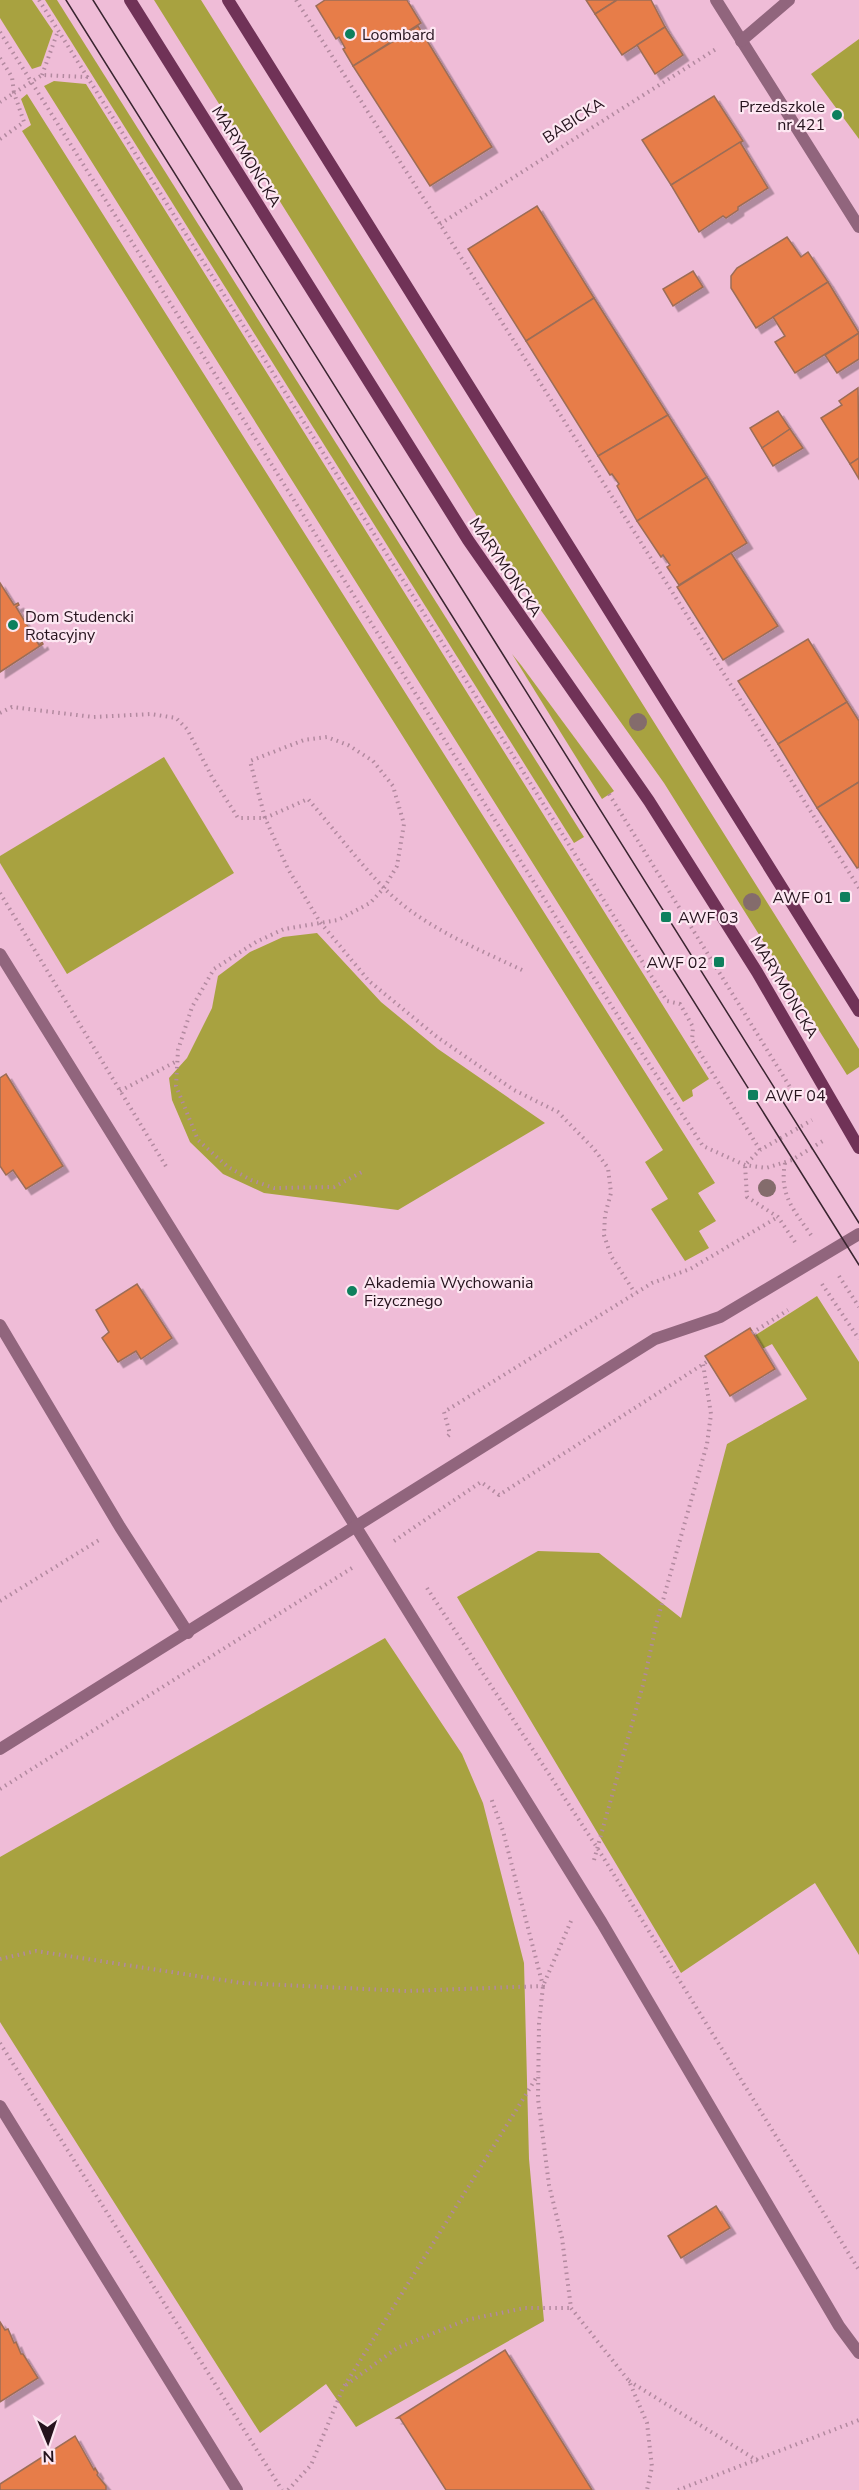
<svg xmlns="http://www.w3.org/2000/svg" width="859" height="2490" font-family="'Nunito Sans',sans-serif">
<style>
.green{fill:#a8a240}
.building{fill:#e77d49;stroke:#9c6d57;stroke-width:1.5;filter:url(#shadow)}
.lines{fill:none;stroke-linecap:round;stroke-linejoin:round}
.path{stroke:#b2899f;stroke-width:4;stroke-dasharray:1.5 4.5;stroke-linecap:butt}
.minor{stroke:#91657d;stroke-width:12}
.secondary{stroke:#703257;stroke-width:12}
.tram{stroke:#3a2530;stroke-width:1.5}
.tree{fill:#846c6c}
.poi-dot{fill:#0e805d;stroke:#fde7f2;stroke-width:2}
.labels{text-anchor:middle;stroke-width:4.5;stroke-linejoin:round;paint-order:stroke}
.poi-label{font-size:16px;fill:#25131d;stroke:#fde7f2;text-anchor:start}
.street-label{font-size:16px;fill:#25131d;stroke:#fde7f2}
</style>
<defs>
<filter id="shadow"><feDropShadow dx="5.5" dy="5.5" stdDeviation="0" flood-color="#0004"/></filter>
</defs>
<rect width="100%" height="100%" fill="#efbcd7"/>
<g class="green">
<polygon points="0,0 32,0 53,31 41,66 32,69 0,18"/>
<polygon points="45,0 57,0 584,837 574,843"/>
<polygon points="154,0 201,0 859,1049 859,1067 847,1075 664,783 498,550"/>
<polygon points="859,39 859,139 811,74"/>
<polygon points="54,81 86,84 709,1079 692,1090 693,1096 683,1102 44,86"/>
<polygon points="27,94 715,1183 698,1193 716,1221 699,1231 709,1248 685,1261 651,1209 668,1199 645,1162 663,1150 22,131 31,125 21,99"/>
<polygon points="512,654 521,665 614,791 602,799"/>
<polygon points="164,757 234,873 67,974 0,863 0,856"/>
<polygon points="317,933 381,1002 438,1049 545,1123 398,1210 264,1193 223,1174 190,1142 172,1100 169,1078 187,1058 212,1008 218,976 250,952 283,937"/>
<polygon points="817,1296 859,1362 859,1955 815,1883 681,1973 457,1597 538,1551 599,1553 681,1618 727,1444 807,1399 772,1344 762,1349 754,1336"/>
<polygon points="385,1638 462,1754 483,1803 524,1963 529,2159 544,2321 356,2427 326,2384 260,2433 0,2022 0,1857"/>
</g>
<g class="building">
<polygon points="325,0 407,0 421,23 353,66 343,49 345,48 339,37 336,39 316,6"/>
<polygon points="586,0 617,0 595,14"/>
<polygon points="617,0 651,0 665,27 622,55 595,14"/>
<polygon points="418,26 492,147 430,186 353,66"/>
<polygon points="665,27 683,55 655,74 637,45"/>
<polygon points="714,96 743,141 671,185 642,140"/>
<polygon points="740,142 768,188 738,207 738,210 726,218 723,216 699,232 671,185"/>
<polygon points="537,206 594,298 526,341 468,249"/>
<polygon points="787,237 801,257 808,252 828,282 756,328 731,288 731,276 737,268"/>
<polygon points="693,271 703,287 673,306 663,289"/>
<polygon points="828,282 859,333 795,373 775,342 785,336 773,317"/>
<polygon points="594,298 668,415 598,456 526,341"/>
<polygon points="859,333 859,359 837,373 825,355"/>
<polygon points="858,388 859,458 850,464 821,418 842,405 839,401"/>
<polygon points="778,411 790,429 762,448 750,428"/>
<polygon points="668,415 707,477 637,521 617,486 619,484 612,474 610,475 598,456"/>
<polygon points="790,429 803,448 773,466 762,448"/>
<polygon points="859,458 859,479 850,464"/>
<polygon points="707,477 747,543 679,585 667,567 670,565 663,555 661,557 637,521"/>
<polygon points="731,553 778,626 723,660 677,587"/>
<polygon points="0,583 14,605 18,603 19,605 16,607 39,645 42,642 43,644 0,672"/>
<polygon points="808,639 847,702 778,744 738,681"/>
<polygon points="847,702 859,721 859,782 817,808 778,744"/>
<polygon points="859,782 859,867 857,868 817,808"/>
<polygon points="6,1074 63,1166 26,1189 13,1170 6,1175 0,1166 0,1078"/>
<polygon points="137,1284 172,1338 141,1359 136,1351 118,1362 102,1338 109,1332 96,1310"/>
<polygon points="750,1328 775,1369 730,1396 705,1356"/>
<polygon points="716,2206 730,2228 681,2258 668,2236"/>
<polygon points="0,2322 5,2330 8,2329 14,2343 16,2342 21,2354 23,2354 38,2378 0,2402"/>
<polygon points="505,2350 592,2490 446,2490 400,2418 397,2418"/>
<polygon points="75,2436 94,2470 95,2468 98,2473 97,2475 106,2486 106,2490 0,2490 0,2484"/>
</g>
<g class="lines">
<g class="path">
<polyline points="39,0 667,1001 680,1004 693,1027 692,1040 760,1150"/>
<polyline points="296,0 440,224 859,888"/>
<polyline points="408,1 410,0"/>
<polyline points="0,32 628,1032 703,1146 745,1165 766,1168 792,1160 826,1139"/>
<polyline points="0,58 12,77 14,93 0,102"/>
<polyline points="42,75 58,31"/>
<polyline points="0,139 24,122 14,93 42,75 88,77"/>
<polyline points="440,224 716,49"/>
<polyline points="0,713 12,707 93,717 151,714 176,718 187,729 212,777 238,818 265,818 250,761 304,740 327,737 348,745 373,761 393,786 404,824 397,866 384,888 370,903 338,920 284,929 256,942 214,969 192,1007 178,1050 176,1086 198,1140 228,1167 251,1180 274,1188 334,1187 362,1172"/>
<polyline points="609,794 790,1087"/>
<polyline points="0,893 167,1168"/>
<path d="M522 970C474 947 421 926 383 887 357 860 333 828 308 799L265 818 288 869 320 922 369 981 437 1037 514 1090 558 1112 594 1149 608 1168 611 1193 605 1215 604 1235 611 1256 635 1293"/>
<polyline points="120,1091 177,1061"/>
<path d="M785 1163C779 1195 794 1210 811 1235"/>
<polyline points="795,1242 778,1217 747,1197 745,1165 760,1150 812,1120"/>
<polyline points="839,1276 859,1307"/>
<polyline points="822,1284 859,1339"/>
<polyline points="752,1333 788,1310"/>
<polyline points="448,1436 450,1434 444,1412 652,1283 690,1269 778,1217"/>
<polyline points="394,1541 481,1482 499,1495 708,1361"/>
<polyline points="427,1588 598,1849 859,2270"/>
<polyline points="0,1601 99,1540"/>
<polyline points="0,1789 352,1568"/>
<polyline points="594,1860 644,1681 656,1625 707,1444 711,1414 703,1364"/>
<polyline points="571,1921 543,1986 539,2024 538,2099 549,2185 562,2238 571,2308 629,2381 647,2423 652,2467 647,2490"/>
<polyline points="0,1959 36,1951 242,1983 407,1991 543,1986 503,1831 491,1798"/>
<polyline points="0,2043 282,2490"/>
<polyline points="629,2381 758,2461"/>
<polyline points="346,2385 397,2348 466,2320 525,2308 571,2308"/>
<polyline points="288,2490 311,2465 343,2388 538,2075"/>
<polyline points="678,2490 859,2420"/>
</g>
<g class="minor">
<polyline points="716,0 859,227"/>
<polyline points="741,41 789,0"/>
<polyline points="0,954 602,1923 839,2326 859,2353"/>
<polyline points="0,1325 120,1527 188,1633"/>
<polyline points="0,1749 655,1339 720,1317 859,1234"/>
<polyline points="0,2106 237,2490"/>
</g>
<g class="secondary">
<polyline points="130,0 468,540 649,801 757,972 859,1148"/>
<polyline points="228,0 859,1011"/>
</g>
<g class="tram">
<polyline points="66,0 859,1265"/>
<polyline points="93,0 859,1223"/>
</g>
</g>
<g class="tree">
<circle cx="638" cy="722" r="9"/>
<circle cx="752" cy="902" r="9"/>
<circle cx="767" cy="1188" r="9"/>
</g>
<g class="poi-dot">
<circle cx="350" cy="34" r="6"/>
<circle cx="837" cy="115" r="6"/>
<circle cx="13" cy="625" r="6"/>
<rect x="839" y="891" width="12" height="12" rx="3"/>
<rect x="660" y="911" width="12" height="12" rx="3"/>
<rect x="713" y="956" width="12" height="12" rx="3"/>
<rect x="747" y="1089" width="12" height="12" rx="3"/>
<circle cx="352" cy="1291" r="6"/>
</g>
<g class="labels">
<g class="poi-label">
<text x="362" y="40">Loombard</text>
<text x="825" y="112" text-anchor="end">Przedszkole<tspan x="825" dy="18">nr 421</tspan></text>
<text x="25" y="622">Dom Studencki<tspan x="25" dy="18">Rotacyjny</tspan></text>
<text x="833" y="903" text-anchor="end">AWF 01</text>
<text x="678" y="923">AWF 03</text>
<text x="707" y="968" text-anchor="end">AWF 02</text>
<text x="765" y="1101">AWF 04</text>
<text x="364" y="1288">Akademia Wychowania<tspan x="364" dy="18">Fizycznego</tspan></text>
</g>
<g class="street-label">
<text transform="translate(573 120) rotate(-33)" y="6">BABICKA</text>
<text transform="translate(247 156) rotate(58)" y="6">MARYMONCKA</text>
<text transform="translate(506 567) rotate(56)" y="6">MARYMONCKA</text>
<text transform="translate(785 987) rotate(59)" y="6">MARYMONCKA</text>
</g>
</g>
<g transform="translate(48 2442) rotate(178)" stroke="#fde7f2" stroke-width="4.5" paint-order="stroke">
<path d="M0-4.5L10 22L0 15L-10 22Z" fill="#25131d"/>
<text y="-9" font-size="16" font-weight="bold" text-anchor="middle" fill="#25131d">N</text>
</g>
</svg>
